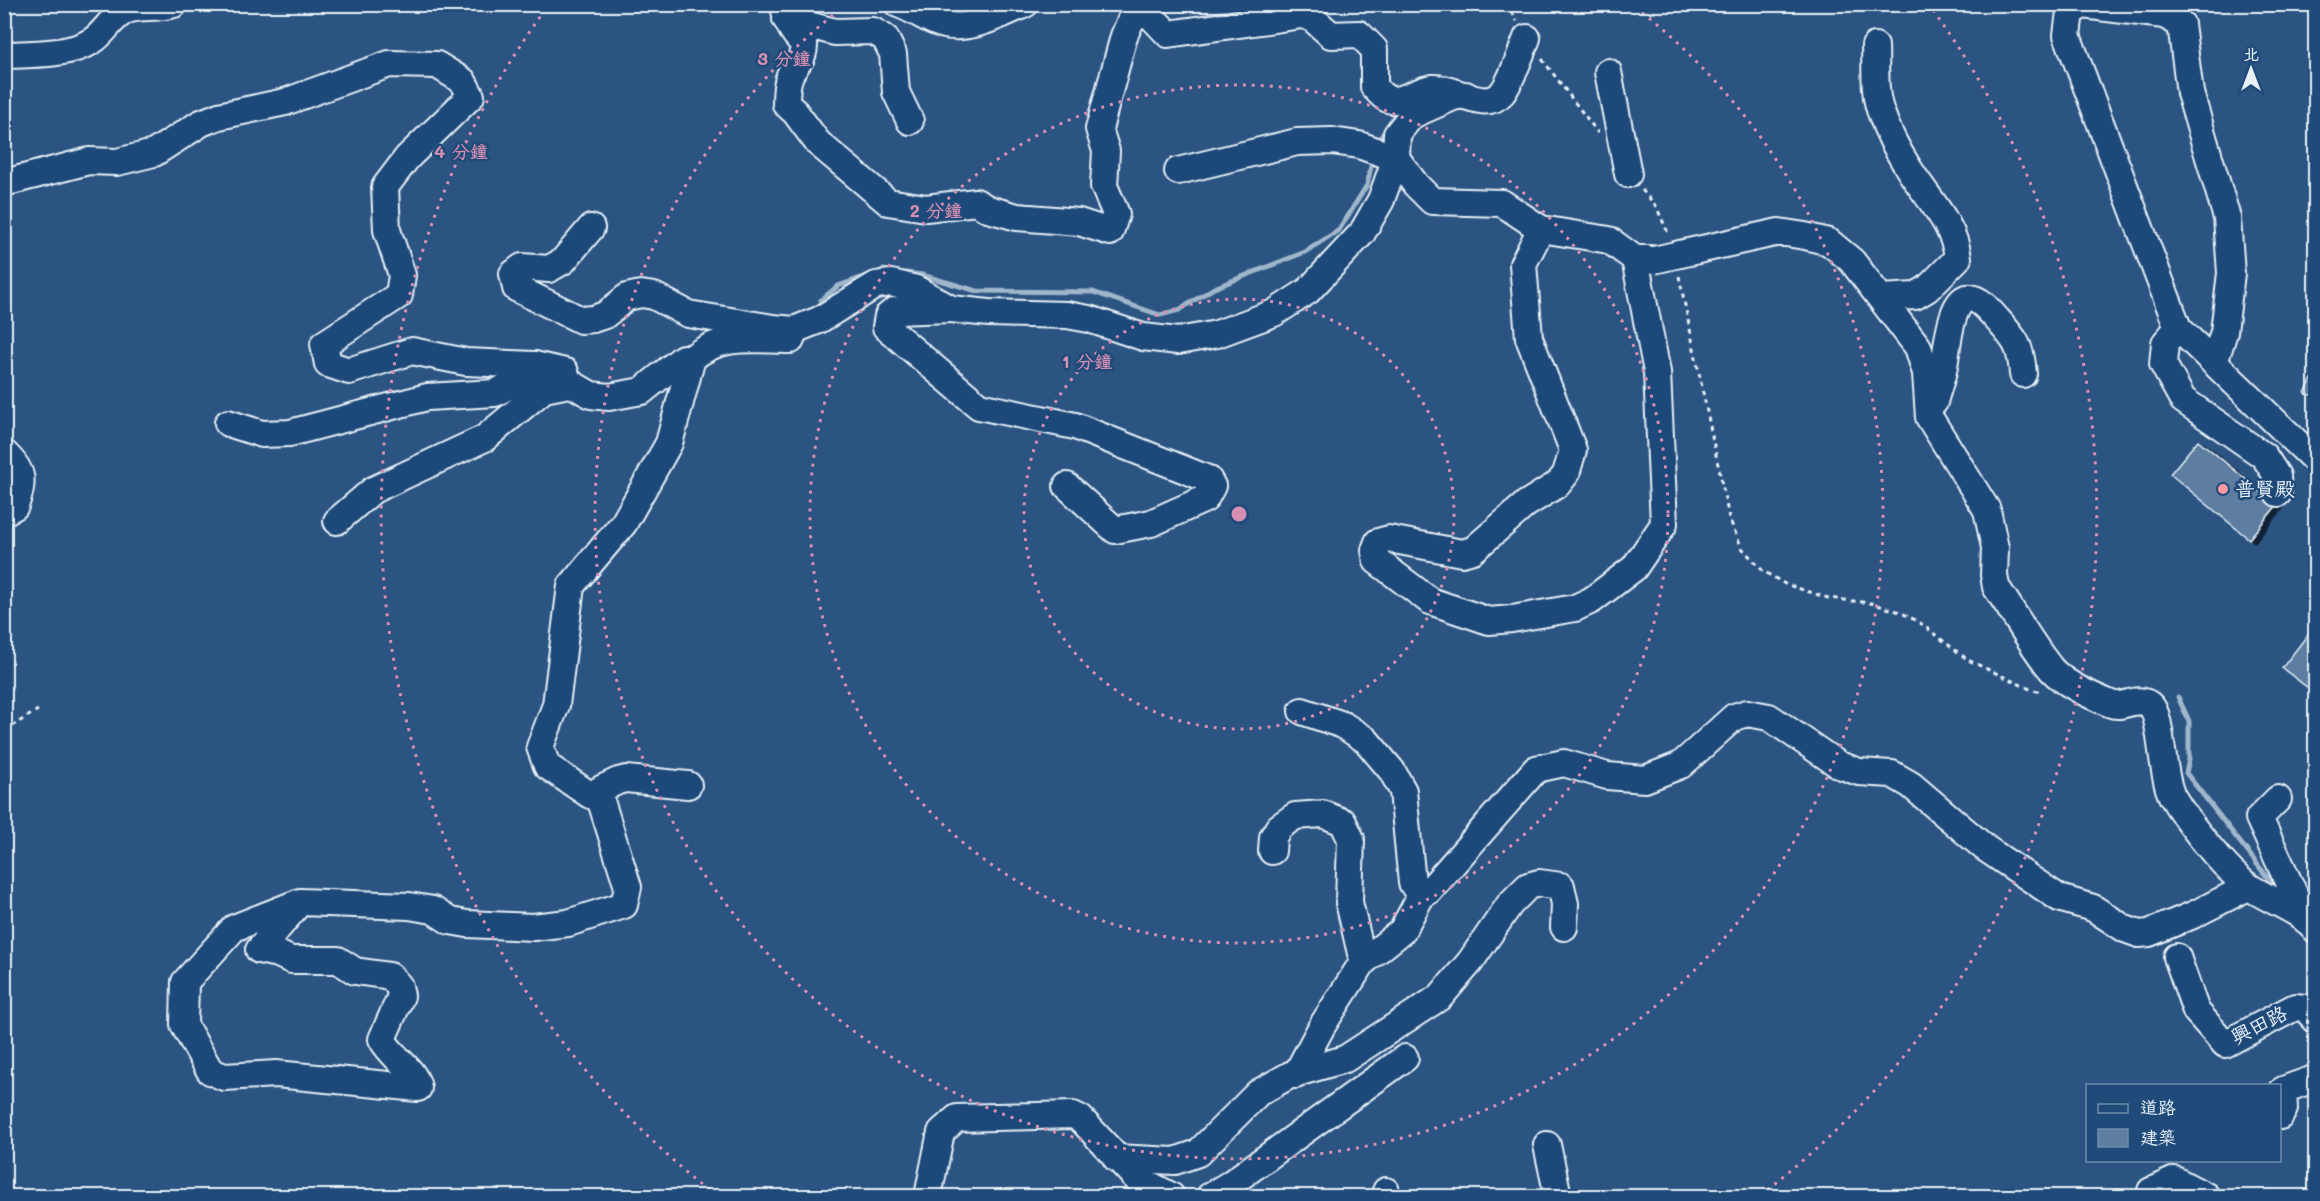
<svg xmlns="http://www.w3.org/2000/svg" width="2320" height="1201" font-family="Mali,'LXGW WenKai TC',sans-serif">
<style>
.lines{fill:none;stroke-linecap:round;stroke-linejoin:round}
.stream{stroke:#a0b6cb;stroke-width:5}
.building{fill:#5d7da1;stroke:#e8f1f8;stroke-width:1.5;filter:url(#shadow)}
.minor-casing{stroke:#e8f1f8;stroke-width:30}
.path{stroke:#e8f1f8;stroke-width:3;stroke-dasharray:4.5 4.5;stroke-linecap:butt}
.minor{stroke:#1f4a7a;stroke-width:26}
.minor-bridge-casing{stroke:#e8f1f8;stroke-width:30;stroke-linecap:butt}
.minor-bridge{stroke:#1f4a7a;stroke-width:26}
.ring{fill:none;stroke:#d78fb1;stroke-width:3;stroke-dasharray:3 6}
.poi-dot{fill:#ff9aa2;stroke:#1f4a7a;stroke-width:2}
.labels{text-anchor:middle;stroke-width:5;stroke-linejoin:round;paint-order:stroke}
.poi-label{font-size:20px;fill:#e8f1f8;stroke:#1f4a7a;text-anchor:start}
.street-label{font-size:20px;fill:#e8f1f8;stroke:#1f4a7a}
.centre{fill:#d78fb1;stroke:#1f4a7a;stroke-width:3}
.ring-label{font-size:18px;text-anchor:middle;font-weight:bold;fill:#d78fb1;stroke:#1f4a7a;stroke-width:5;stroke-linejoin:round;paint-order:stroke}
</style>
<defs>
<filter id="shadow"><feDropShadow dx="6" dy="3.5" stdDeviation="0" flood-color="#0009"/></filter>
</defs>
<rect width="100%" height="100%" fill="#2b5482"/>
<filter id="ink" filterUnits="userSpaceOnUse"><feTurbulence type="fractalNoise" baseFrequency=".0167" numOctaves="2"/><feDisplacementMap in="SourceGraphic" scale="12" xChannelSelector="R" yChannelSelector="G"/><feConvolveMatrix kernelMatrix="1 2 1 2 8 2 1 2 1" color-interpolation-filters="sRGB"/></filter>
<g filter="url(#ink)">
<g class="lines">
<g class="stream">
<polyline points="1376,145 1399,108"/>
<polyline points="821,300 838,286 883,270 922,275 977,291 1093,292 1160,315 1179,310 1214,288 1305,252 1339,230 1367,185 1373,157"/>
<polyline points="2178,697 2189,721 2189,759 2186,773 2275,887 2281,890"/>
</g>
</g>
<g class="building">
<polygon points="2316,371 2316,397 2305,393"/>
<polygon points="2198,440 2277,505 2249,539 2170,474"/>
<polygon points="2316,624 2316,694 2282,668"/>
</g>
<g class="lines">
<defs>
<g id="minor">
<path d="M784 4C786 22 792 32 804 44 804 60 796 62 790 75 786 84 786 95 786 104L795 112 818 143 888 202 926 208 976 202 988 209 1017 217 1079 222 1110 232 1116 214 1104 186 1106 151 1099 129 1124 36 1134 13 1150 15 1168 34 1302 15 1312 18 1331 35 1359 34 1374 49V87C1379 92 1384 99 1392 100 1406 101 1418 90 1432 88 1454 86 1484 113 1502 93 1510 84 1522 51 1527 38"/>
<path d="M898 4C914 9 929 22 945 25 971 31 1002 14 1025 4"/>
<polyline points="786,19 835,32 873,31 885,38 893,54 896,92 910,121"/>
<path d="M1875 46C1876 68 1873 94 1882 115 1888 133 1899 153 1909 169 1927 198 1954 223 1958 258L1927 289 1915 296 1881 298"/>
<path d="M4 55C29 54 71 55 92 41 105 33 112 16 127 10 141 5 158 9 174 4"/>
<polyline points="1608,72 1628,174"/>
<polyline points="1178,171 1297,142 1332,141 1359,145 1396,158 1416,185 1432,201 1502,203 1541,229 1609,240 1635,259 1650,259"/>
<path d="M4 183 89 161 117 162 154 153 201 123 219 116 285 102 389 64 437 65 463 81 471 96 407 158 385 187 387 230 402 275 399 295 324 344 328 364 349 371 412 351 466 362 534 365 565 372 569 384H572L591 395 609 397 642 391 683 358H692C722 333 754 340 791 340L794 330"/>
<polyline points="591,228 563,261 549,269 522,267 513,274 516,288 581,320 593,319 605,315 627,297 641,294 654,296 688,314 773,328 794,330 819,320 876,285 891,283 916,289 951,309 989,313 1067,315 1089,319 1143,337 1178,341 1217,334 1274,313 1308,291 1362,233 1381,200 1396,158 1397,134 1412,115 1453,97 1466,95"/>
<polyline points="1541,229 1523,264 1529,338 1573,450 1566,474 1558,484 1526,504 1473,550 1462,553 1389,539 1378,542 1375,550 1377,561 1430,601 1489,621 1512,619 1575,608 1592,600 1634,568 1664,524 1657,372 1635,259"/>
<path d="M1680 254 1779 232 1805 236 1829 242 1852 261 1918 347 1926 373 1929 417 1987 510 1995 548 1994 575 1996 587C2015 614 2031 645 2052 670 2066 685 2092 696 2111 704 2123 709 2137 695 2150 705 2162 713 2161 776 2172 796 2186 820 2225 870 2248 886 2269 901 2300 909 2316 930"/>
<polyline points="951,309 894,311 888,316 886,327 979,406 1075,426 1208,479 1212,486 1205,499 1151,523 1115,530 1067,486"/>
<polyline points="2178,328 2165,343 2163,364 2183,400 2264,456 2277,476 2278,493"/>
<polyline points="2214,363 2224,332 2231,273 2227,218 2190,93 2181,24 2164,15 2083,5 2070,12 2067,35 2178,328 2316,461"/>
<path d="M1934 402C1937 390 1942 378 1944 366 1947 352 1950 295 1971 298 1982 300 1989 311 1996 318 2015 339 2021 345 2023 374"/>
<polyline points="228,423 262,434 290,433 427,397 495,393 516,382 534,365"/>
<path d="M4 453C25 472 23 482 15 506L4 512"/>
<polyline points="337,521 373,490 485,438 544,389 569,384"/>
<polyline points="1302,711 1343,725 1366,740 1392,771 1403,791 1412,883 1421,896 1430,890 1536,769 1564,763 1607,776 1645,779 1681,765 1734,717 1747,713 1769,717 1839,765 1859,772 1892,774 1911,785 1985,848 2059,898 2093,908 2125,929 2139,934 2149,933 2193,915 2248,887"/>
<polyline points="688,785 626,779 618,781 601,789 600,798 590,795 547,766 540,747 556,705 571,586 624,523 669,443 692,358"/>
<polyline points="2278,799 2259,818 2306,920"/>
<polyline points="1272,851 1273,837 1279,827 1295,816 1323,814 1343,822 1351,839 1349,902 1363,962 1402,931 1421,896"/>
<path d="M300 902 234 928 185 982 184 1025 210 1071 224 1077 276 1074 418 1088C415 1069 391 1057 382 1039L401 996 399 986 390 976 355 971 338 960H291L278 954 259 950 300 902 409 906 433 910 450 921 467 924 533 927 568 923 624 905 628 887 600 798"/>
<polyline points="2177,957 2196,1011 2225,1044 2295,1007 2305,1008 2316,1020"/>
<polyline points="1296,1075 1322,1026 1363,962"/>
<polyline points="2280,1116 2284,1109 2283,1090 2316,1078"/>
<polyline points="1547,1145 1558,1196"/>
<polyline points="1116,1158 1175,1161 1198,1153 1258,1093 1290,1075 1345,1059 1440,997 1470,962 1510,904 1528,886 1539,883 1561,886 1565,904 1564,927"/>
<polyline points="1386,1191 1387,1196"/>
<polyline points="928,1196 941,1132 957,1118 1073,1115 1081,1119 1135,1177 1171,1196"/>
<polyline points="1210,1196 1230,1184 1405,1058"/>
<polyline points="2150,1196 2151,1191 2175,1180 2206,1196"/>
</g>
</defs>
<use href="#minor" class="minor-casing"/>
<g class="path">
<polyline points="1507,4 1517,21"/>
<polyline points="1542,59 1598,133"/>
<polyline points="1642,190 1656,206 1669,235"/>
<polyline points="1679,276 1729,518 1742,548 1763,571 1785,584 1828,598 1871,603 1900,612 1919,622 1968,660 2032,690 2043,692"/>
<polyline points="4,731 38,710"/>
</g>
<use href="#minor" class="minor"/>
<defs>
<polyline id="minor-bridge" points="1654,260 1680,254"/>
</defs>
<use href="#minor-bridge" class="minor-bridge-casing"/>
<use href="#minor-bridge" class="minor-bridge"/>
</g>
</g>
<g class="ring">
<circle cx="1239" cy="514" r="215"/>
<circle cx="1239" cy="514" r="429"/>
<path d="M1635 7A644 644 0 1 1 843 7"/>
<path d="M717 1195A858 858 0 0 1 545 10M1933 10A858 858 0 0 1 1761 1195"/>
</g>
<circle class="poi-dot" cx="2223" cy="489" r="6"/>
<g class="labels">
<g class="poi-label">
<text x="2235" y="496">普賢殿</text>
</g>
<g class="street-label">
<text transform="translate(2259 1025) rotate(-27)" y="7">興田路</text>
</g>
</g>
<circle cx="1239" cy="514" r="9" class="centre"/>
<g class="ring-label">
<text x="784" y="65">3 分鐘</text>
<text x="461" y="158">4 分鐘</text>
<text x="936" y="217">2 分鐘</text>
<text x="1087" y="368">1 分鐘</text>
</g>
<rect width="2320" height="1201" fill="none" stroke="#1f4a7a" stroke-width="24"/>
<rect x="12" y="12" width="2296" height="1177" fill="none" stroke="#e8f1f8" stroke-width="2" filter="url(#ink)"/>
<rect x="2086" y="1084" width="195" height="78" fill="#1f4a7a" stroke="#6f8dac" stroke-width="1.5"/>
<rect x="2098" y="1104" width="30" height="9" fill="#1f4a7a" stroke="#6f8dac" stroke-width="1.5"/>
<text x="2140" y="1114" font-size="18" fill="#e8f1f8">道路</text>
<rect x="2098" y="1129" width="30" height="18" fill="#5d7da1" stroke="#6f8dac" stroke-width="1.5"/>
<text x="2140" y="1144" font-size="18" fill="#e8f1f8">建築</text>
<g transform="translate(2251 69)" stroke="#1f4a7a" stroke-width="4.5" paint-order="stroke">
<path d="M0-4.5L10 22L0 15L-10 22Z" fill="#e8f1f8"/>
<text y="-9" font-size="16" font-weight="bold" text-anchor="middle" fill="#e8f1f8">北</text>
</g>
</svg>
